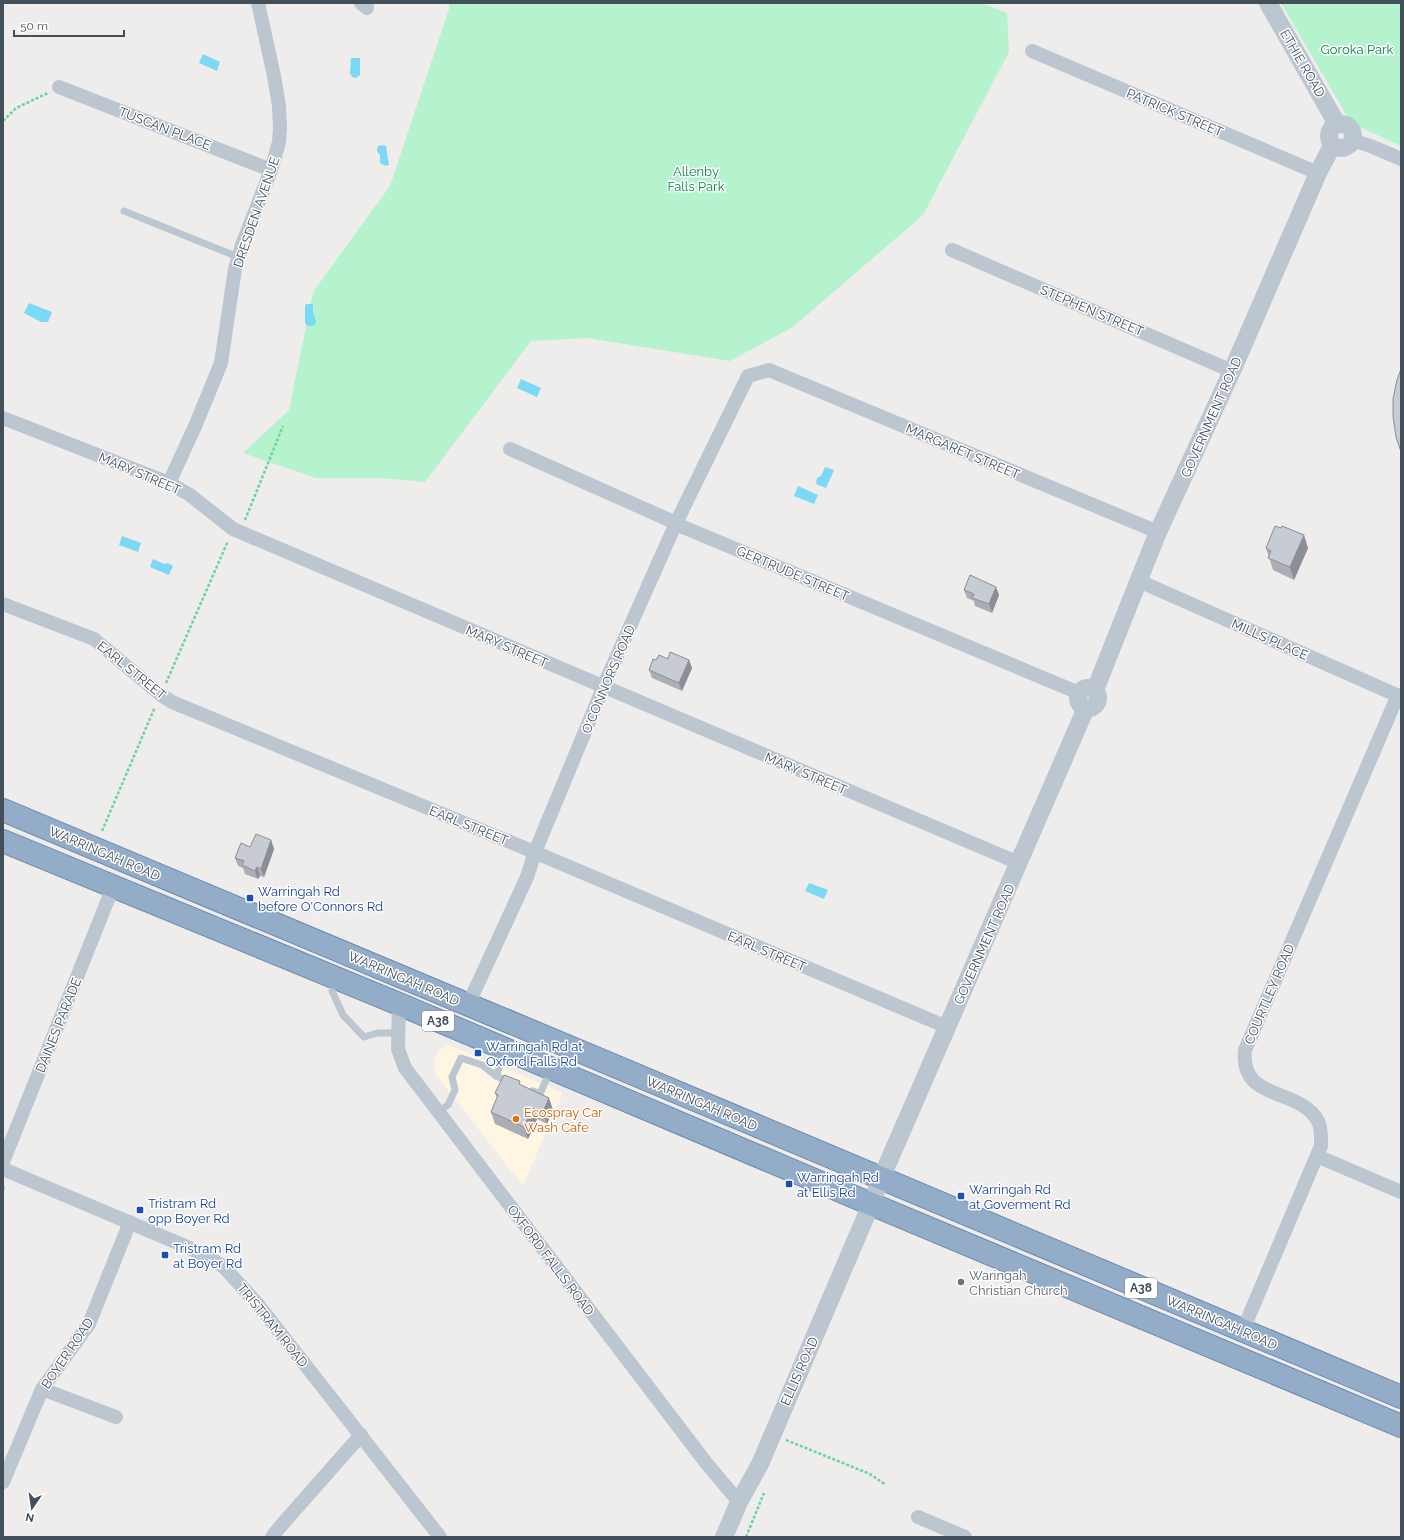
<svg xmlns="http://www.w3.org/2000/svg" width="1404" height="1540" font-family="Raleway,sans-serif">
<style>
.commercial{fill:#fef6e2}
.green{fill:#b4f3ce}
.water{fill:#7cd9f5}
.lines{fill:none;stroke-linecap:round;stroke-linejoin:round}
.trunk-casing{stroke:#6988ad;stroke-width:24}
.path{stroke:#69d4a2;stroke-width:2.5;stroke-dasharray:3 2;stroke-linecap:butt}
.service{stroke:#bbc6d1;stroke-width:7}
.minor{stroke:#bbc6d1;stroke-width:14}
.tertiary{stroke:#bbc6d1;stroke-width:18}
.trunk{stroke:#93acc8;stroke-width:22}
.wall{fill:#abafb5}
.shaded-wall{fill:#8b8e94}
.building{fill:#c7cbd3;stroke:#8b8e94}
.transit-dot{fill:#1a4fb4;stroke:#fff;stroke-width:1.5}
.food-dot{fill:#e8710a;stroke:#fff;stroke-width:1.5}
.worship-dot{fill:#6b7280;stroke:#fff;stroke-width:1.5}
.labels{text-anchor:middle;stroke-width:3;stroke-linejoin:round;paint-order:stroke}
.shield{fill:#fff;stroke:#7b848c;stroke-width:1}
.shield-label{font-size:12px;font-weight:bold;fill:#434f5b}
.park-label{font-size:13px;fill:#0d834b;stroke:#fff}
.street-label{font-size:13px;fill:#434f5b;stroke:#fff}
.transit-label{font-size:13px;fill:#164399;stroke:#fff;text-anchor:start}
.food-label{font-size:13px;fill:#c56008;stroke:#fff;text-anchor:start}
.worship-label{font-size:13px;fill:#5b616d;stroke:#fff;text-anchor:start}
</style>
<rect width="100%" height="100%" fill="#efecec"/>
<polygon class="commercial" points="449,1045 563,1093 523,1186 436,1075 433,1061 439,1050"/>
<g class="green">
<polygon points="448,3 981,3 1007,13 1009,52 923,215 793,327 730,361 587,338 531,341 425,482 382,478 316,478 243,453 289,410 313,292 390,186 450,6"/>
<polygon points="1281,3 1401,3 1401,146 1360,127 1347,116"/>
</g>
<g class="water">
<polygon points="203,54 220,62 217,71 199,63"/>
<polygon points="351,58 360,58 360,75 356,78 352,77 350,73"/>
<polygon points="381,145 386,146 389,165 386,166 380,163 380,155 377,151 378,146"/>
<polygon points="29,303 52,312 48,322 41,322 24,313"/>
<polygon points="307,304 313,304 313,312 316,321 315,325 308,326 305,323 305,305"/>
<polygon points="521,379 541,388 537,397 517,388"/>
<polygon points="825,467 834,470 826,488 816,484 817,478 821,476"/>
<polygon points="798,486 818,495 814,504 794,496"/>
<polygon points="122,536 141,543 138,552 119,545"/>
<polygon points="153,559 164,564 168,563 173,566 169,575 150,567"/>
<polygon points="809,883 828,890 824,899 805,891"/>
</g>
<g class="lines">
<defs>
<g id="trunk">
<polyline points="3,810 629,1072 1401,1397"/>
<polyline points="3,841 399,1004 871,1204 1401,1426"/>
</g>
</defs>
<use href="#trunk" class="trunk-casing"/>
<g class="path">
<polyline points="3,121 16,108 48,93"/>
<polyline points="245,520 283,426"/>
<polyline points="166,683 228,541"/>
<polyline points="102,831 155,707"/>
<polyline points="3,1190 4,1187"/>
<polyline points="786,1440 870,1474 886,1485"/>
<polyline points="746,1537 764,1493"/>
</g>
<g class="service">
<polyline points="124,211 238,257"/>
<polyline points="334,980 332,991 343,1015 364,1037 377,1033 399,1033"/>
<polyline points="496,1076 505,1052"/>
<polyline points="533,1091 540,1094 550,1071"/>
<polyline points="438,1112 448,1105 455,1090 452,1077 461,1058 482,1065 496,1076 510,1082"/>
</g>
<g class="minor">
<polyline points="361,3 367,8"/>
<polyline points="1032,51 1318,173"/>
<polyline points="59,87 271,170"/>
<polyline points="1353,140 1373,147 1401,159"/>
<polyline points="952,250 1232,371"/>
<polyline points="3,418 169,483 190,495 233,529 240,532 1019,863"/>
<polyline points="510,449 676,523 683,527 1079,693"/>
<polyline points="169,483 196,424 221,363 235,269 242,245 271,170 279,142 280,128 279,106 274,76 258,3"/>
<polyline points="1139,581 1401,697"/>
<polyline points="3,604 94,639 161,695 172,702 527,849 947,1027"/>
<polyline points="399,1004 398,1049 405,1068 707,1464 739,1502"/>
<polyline points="468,1005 527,877 535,852 608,676 676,523 748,376 769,370 1158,532"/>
<polyline points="1317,1156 1401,1192"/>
<polyline points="3,1162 113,887"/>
<polyline points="3,1169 185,1246 206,1256 224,1267 260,1307 440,1537"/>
<path d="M1243 1330 1321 1146C1321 1138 1322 1129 1318 1121 1300 1087 1239 1102 1245 1050L1398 695"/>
<polyline points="42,1389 116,1417"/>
<polyline points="3,1482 42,1389 89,1324 130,1222"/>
<polyline points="918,1517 965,1537"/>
<polyline points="272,1537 279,1528 361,1435"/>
</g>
<g class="tertiary">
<polyline points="1268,3 1337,124"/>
<circle cx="1341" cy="136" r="12"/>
<circle cx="1088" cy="698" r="10"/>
<polyline points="1095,690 1158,532 1232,371 1318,173 1332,146"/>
<polyline points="724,1537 739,1502 760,1464 863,1223 887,1165 1086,708"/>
</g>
<use href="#trunk" class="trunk"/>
</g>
<g class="wall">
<polygon points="1266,548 1308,548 1294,580 1273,570"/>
<polygon points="964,590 999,595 992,613 975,606 974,601 967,598"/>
<polygon points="668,659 689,660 692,668 682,691 652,678 649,670 656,660"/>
<polygon points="271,840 274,849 264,877 260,876 258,879 245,874 243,868 238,866 235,858 250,847"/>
<polygon points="522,1086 553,1110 547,1124 537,1119 528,1139 495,1124 491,1112 497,1098 495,1093"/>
</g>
<g class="shaded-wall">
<polygon points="1304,535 1308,548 1294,580 1290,567"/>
<polygon points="996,587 999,595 992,613 989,604"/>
<polygon points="689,660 692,668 682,691 679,683"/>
<polygon points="271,840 274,849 264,877 261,869"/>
<polygon points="257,867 260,876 258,879 255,871"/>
<polygon points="549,1098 553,1110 547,1124 543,1112"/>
<polygon points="532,1108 537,1119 528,1139 524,1127"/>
</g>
<g class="building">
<polygon points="1401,369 1401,452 1396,437 1393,417 1393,399 1397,380"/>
<polygon points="1275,526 1281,528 1282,526 1304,535 1290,567 1268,558 1271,551 1266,548"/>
<polygon points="970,575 996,587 989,604 972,598 974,594 964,590"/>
<polygon points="670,652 689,660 679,683 649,670 653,659 656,660 659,655 668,659"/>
<polygon points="256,834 271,840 261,869 257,867 255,871 242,865 244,861 235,858 241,843 250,847"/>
<polygon points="504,1075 520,1081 519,1084 549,1098 543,1112 532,1108 524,1127 491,1112 498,1095 495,1093"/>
</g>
<g class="transit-dot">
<rect x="246" y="894" width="8" height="8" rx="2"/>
<rect x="474" y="1049" width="8" height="8" rx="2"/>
<rect x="785" y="1180" width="8" height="8" rx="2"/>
<rect x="957" y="1192" width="8" height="8" rx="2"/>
<rect x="136" y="1206" width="8" height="8" rx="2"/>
<rect x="161" y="1251" width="8" height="8" rx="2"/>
</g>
<circle class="food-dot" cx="516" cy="1119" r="4"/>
<circle class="worship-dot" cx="961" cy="1282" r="4"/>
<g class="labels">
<g class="shield">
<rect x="422" y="1011" width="32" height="20" rx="3"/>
<rect x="1125" y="1278" width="32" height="20" rx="3"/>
</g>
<g class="shield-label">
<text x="438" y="1025">A38</text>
<text x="1141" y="1292">A38</text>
</g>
<g class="park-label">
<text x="1357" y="54">Goroka Park</text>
<text x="696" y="176">Allenby<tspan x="696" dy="15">Falls Park</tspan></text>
</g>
<g class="street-label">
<text transform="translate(1303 63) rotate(60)" y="5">ETHIE ROAD</text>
<text transform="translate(1175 112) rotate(23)" y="5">PATRICK STREET</text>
<text transform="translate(165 128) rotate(21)" y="5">TUSCAN PLACE</text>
<text transform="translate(256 212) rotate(-71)" y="5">DRESDEN AVENUE</text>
<text transform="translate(1092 310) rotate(23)" y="5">STEPHEN STREET</text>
<text transform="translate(1211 417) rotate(-66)" y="5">GOVERNMENT ROAD</text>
<text transform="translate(963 451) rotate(23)" y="5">MARGARET STREET</text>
<text transform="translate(140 473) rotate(23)" y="5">MARY STREET</text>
<text transform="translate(793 573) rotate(23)" y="5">GERTRUDE STREET</text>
<text transform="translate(1270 639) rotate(24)" y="5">MILLS PLACE</text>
<text transform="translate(507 646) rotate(23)" y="5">MARY STREET</text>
<text transform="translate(132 670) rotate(39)" y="5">EARL STREET</text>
<text transform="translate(608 679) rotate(-67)" y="5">O'CONNORS ROAD</text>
<text transform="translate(806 773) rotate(23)" y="5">MARY STREET</text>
<text transform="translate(469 825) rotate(22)" y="5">EARL STREET</text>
<text transform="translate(105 853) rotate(23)" y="5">WARRINGAH ROAD</text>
<text transform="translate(984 944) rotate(-66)" y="5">GOVERNMENT ROAD</text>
<text transform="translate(767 951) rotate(23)" y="5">EARL STREET</text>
<text transform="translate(404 978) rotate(23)" y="5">WARRINGAH ROAD</text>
<text transform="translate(1269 994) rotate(-67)" y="5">COURTLEY ROAD</text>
<text transform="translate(58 1025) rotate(-68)" y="5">DAINES PARADE</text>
<text transform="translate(702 1103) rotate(23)" y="5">WARRINGAH ROAD</text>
<text transform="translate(551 1260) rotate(53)" y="5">OXFORD FALLS ROAD</text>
<text transform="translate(1222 1322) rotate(23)" y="5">WARRINGAH ROAD</text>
<text transform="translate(273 1325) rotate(51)" y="5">TRISTRAM ROAD</text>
<text transform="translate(67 1353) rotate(-56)" y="5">BOYER ROAD</text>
<text transform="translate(799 1371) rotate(-66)" y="5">ELLIS ROAD</text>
</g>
<g class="transit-label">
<text x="258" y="896">Warringah Rd<tspan x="258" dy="15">before O'Connors Rd</tspan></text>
<text x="486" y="1051">Warringah Rd at<tspan x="486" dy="15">Oxford Falls Rd</tspan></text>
<text x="797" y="1182">Warringah Rd<tspan x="797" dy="15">at Ellis Rd</tspan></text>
<text x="969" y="1194">Warringah Rd<tspan x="969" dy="15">at Goverment Rd</tspan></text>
<text x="148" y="1208">Tristram Rd<tspan x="148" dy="15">opp Boyer Rd</tspan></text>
<text x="173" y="1253">Tristram Rd<tspan x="173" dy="15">at Boyer Rd</tspan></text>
</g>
<g class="food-label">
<text x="524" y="1117">Ecospray Car<tspan x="524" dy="15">Wash Cafe</tspan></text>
</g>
<g class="worship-label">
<text x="969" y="1280">Waringah<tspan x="969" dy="15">Christian Church</tspan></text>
</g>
</g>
<rect width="1404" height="1540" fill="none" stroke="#434f5b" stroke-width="8"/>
<g transform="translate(32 1508) rotate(193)" stroke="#ffffff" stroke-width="3" paint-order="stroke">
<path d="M0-3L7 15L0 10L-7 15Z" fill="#434f5b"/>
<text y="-6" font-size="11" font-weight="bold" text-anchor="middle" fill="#434f5b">N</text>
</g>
<path d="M14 30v6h110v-6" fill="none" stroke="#434f5b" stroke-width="2"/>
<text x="20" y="30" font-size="12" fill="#434f5b" stroke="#ffffff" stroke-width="3" paint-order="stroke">50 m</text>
</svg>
